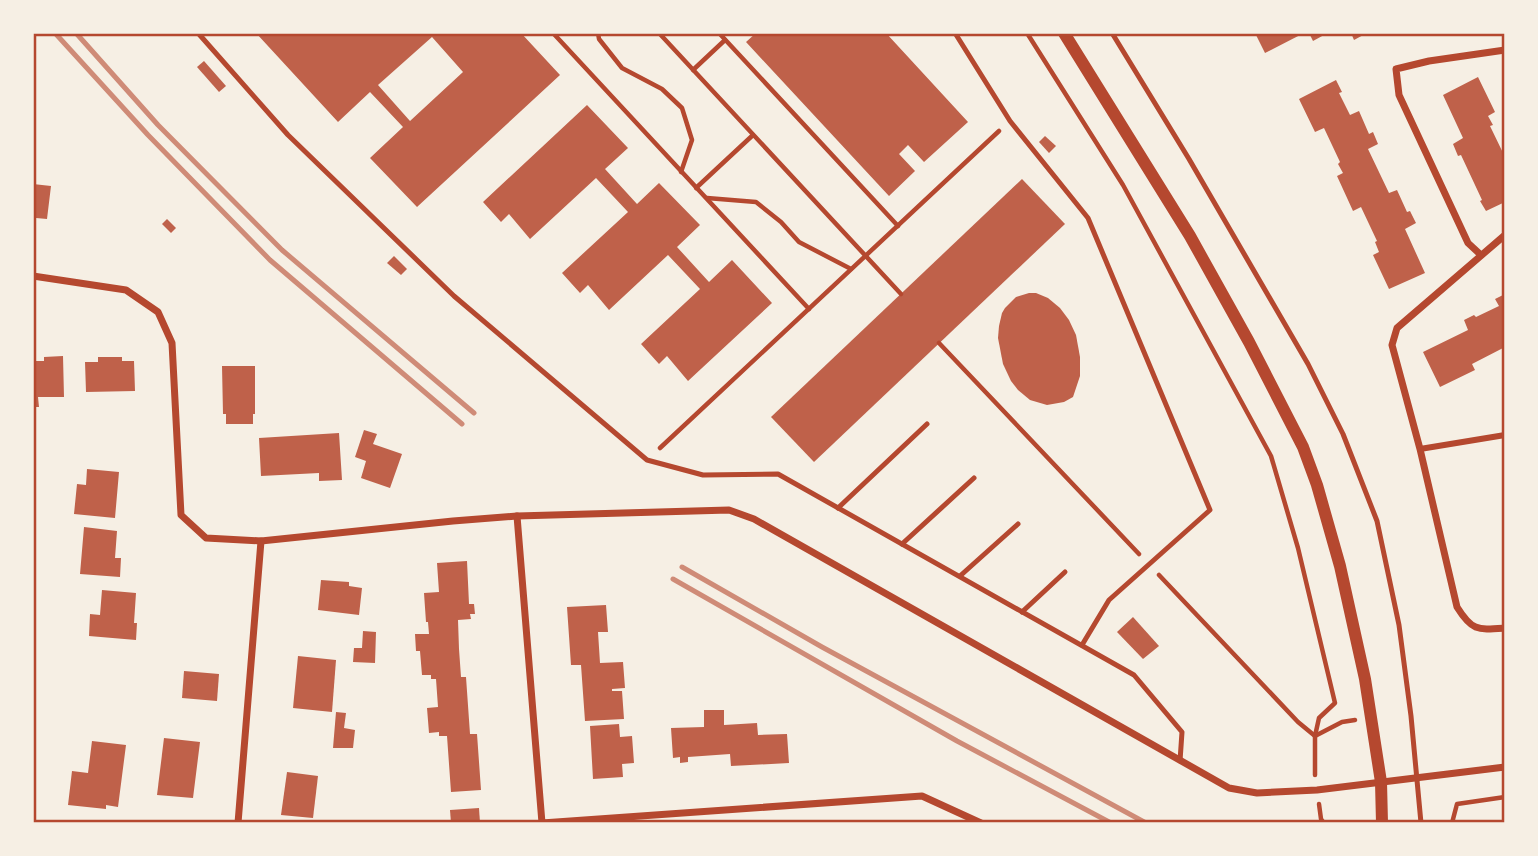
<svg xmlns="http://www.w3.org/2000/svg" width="1538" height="856" font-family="Inter,sans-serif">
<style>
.building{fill:#bf614a;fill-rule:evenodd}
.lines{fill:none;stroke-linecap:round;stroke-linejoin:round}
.path{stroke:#b5482f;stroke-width:4.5}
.service{stroke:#b5482f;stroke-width:5}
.pedestrian{stroke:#b5482f;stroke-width:6}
.minor{stroke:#b5482f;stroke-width:7}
.tertiary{stroke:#b5482f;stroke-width:12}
.rail{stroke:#cf8b77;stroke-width:5}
.neatline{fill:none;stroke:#b5482f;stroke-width:2.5}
</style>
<rect width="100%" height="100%" fill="#f6efe4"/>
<g class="building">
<path d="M256 33H521L560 75 417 207 370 158 403 127 370 92 338 122ZM432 37 463 72 410 121 378 85Z"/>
<polygon points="756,33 886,33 968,122 924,162 908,145 899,154 915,171 889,196 746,42"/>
<polygon points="1255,33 1304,33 1265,53"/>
<polygon points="1309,33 1323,33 1324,35 1313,41"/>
<polygon points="1351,33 1367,33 1354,40"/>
<polygon points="204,61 226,86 219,92 197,67"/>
<polygon points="1478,77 1495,112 1488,116 1493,125 1490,126 1505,157 1505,202 1486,211 1480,201 1482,200 1461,155 1458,156 1453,144 1463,138 1443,95"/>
<polygon points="1336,80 1342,92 1339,93 1350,115 1359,111 1369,134 1373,132 1378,144 1368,149 1389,193 1397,190 1407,212 1410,211 1416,223 1405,229 1425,273 1389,289 1373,255 1379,252 1375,242 1377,241 1361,207 1353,211 1337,176 1343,173 1338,164 1340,162 1324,128 1315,132 1299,99"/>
<polygon points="587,105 628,148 605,169 637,204 659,183 700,225 677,247 709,282 732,260 772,303 688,381 667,356 659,364 641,344 700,289 668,255 609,310 588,285 580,293 562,273 628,212 596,178 530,239 509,214 501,222 483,202"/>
<polygon points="1045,136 1056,146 1049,153 1039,142"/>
<polygon points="1022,179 1065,224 814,462 771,417"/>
<polygon points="33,184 51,186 47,219 36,218 35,228 33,228"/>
<polygon points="167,219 176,228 171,233 162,224"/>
<polygon points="394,256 407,269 401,275 387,263"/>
<polygon points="1029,293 1036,293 1048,298 1060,308 1069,320 1076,335 1080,357 1080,376 1073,397 1064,402 1047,405 1030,400 1018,390 1011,381 1003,364 998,338 999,326 1002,313 1005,308 1016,297"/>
<polygon points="1505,294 1505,347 1472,364 1475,370 1440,387 1423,352 1468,330 1464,320 1474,315 1476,317 1499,306 1495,299"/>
<polygon points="63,356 64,397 38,397 39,407 33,407 33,361 44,361 44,357"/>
<polygon points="98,357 122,357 122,361 134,361 135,391 86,392 85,362 98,362"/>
<polygon points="222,366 255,366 255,414 253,414 253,424 226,424 226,414 223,414"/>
<polygon points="364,430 377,434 373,444 402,454 390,488 361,478 366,461 355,457"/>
<polygon points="339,433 342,480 319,481 319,473 261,476 259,438"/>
<polygon points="87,469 119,472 115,518 74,514 77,484 86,485"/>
<polygon points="84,527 117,531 115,558 121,558 120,577 80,574"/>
<polygon points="467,561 469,604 474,604 475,614 470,614 471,619 458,620 459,649 461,677 466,677 470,734 477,734 481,790 451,792 447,736 439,736 439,732 429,733 427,708 438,707 436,679 431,679 431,675 422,675 420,651 416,651 415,634 429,634 428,622 426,622 424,593 439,592 437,563"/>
<polygon points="321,580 349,582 349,586 362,588 359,615 318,610"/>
<polygon points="102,590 136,593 134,623 137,623 136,640 89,636 90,614 100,615"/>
<polygon points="606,605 608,632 598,632 600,663 623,662 625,688 612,689 612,691 622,691 624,719 585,721 581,665 571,665 567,607"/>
<polygon points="1133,617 1159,646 1143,659 1117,632"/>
<polygon points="363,631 376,632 375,663 353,662 354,648 362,648"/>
<polygon points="298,656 336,660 332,712 293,708"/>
<polygon points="184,671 219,674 217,701 182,698"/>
<polygon points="704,710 724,710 724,725 757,723 758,735 787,734 789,763 731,766 730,754 688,757 688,762 680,763 680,757 673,758 671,728 704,727"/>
<polygon points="336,712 346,713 344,728 355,730 353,748 333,748"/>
<polygon points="619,724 620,737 632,736 634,763 622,764 623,777 593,779 590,726"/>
<polygon points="164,738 200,742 193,798 157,795"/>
<polygon points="92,741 126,745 118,807 106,805 106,809 68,805 72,771 88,773"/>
<polygon points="287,772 318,776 313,818 281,815"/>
<polygon points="479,808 480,823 451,823 450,810"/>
</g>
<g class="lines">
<g class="path">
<polyline points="553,33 809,309"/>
<polyline points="598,33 599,39 622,68 662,89 682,108 692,140 681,172"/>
<polyline points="659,33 901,294"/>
<polyline points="719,33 898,226"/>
<polyline points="1027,33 1123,185 1271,456 1298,548 1335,703 1319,718 1315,736 1315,775"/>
<polyline points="693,70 725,40"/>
<polyline points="696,188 753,135"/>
<polyline points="707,198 756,202 781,222 799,242 851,269"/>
<polyline points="939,343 1139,554"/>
<polyline points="660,448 999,131"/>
<polyline points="1159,575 1298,722 1315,736 1342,722 1355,720"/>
<polyline points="1319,804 1321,819 1324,823"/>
<polyline points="1452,823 1457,804 1505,797"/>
</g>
<g class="service">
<polyline points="198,33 288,135 454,296 647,460 703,475 778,474 1134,675 1182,732 1180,761"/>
<polyline points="955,33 1010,121 1088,218 1210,510 1109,600 1082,645"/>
<polyline points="1112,33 1189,159 1308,364 1343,434 1377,521 1399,625 1411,716 1421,823"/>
<polyline points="838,508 927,424"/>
<polyline points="902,544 974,478"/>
<polyline points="960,576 1018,524"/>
<polyline points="1022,612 1065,572"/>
</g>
<polyline class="pedestrian" points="1420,449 1505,435"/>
<g class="minor">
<path d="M1505 235 1397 328 1392 345 1420 449 1457 607C1472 631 1477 630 1505 628"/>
<polyline points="1481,255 1468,243 1399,95 1396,69 1429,61 1505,50"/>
<polyline points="33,276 126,290 158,312 172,343 181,515 206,538 261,541 453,521 517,516 729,510 754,519 1229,788 1257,793 1317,790 1505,767"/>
<polyline points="517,516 542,823 922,796 981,823"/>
<polyline points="238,823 261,541"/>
</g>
<polyline class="tertiary" points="1064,33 1190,236 1249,342 1303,447 1317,485 1340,566 1365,679 1381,782 1382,823"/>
<g class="rail">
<polyline points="55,33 148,135 270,260 462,424"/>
<polyline points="76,33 158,125 282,250 474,413"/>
<polyline points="682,567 822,647 1146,823"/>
<polyline points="673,579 957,741 1111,823"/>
</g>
</g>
<rect width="1538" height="856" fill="none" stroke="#f6efe4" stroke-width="70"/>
<rect x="35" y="35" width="1468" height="786" class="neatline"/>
</svg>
